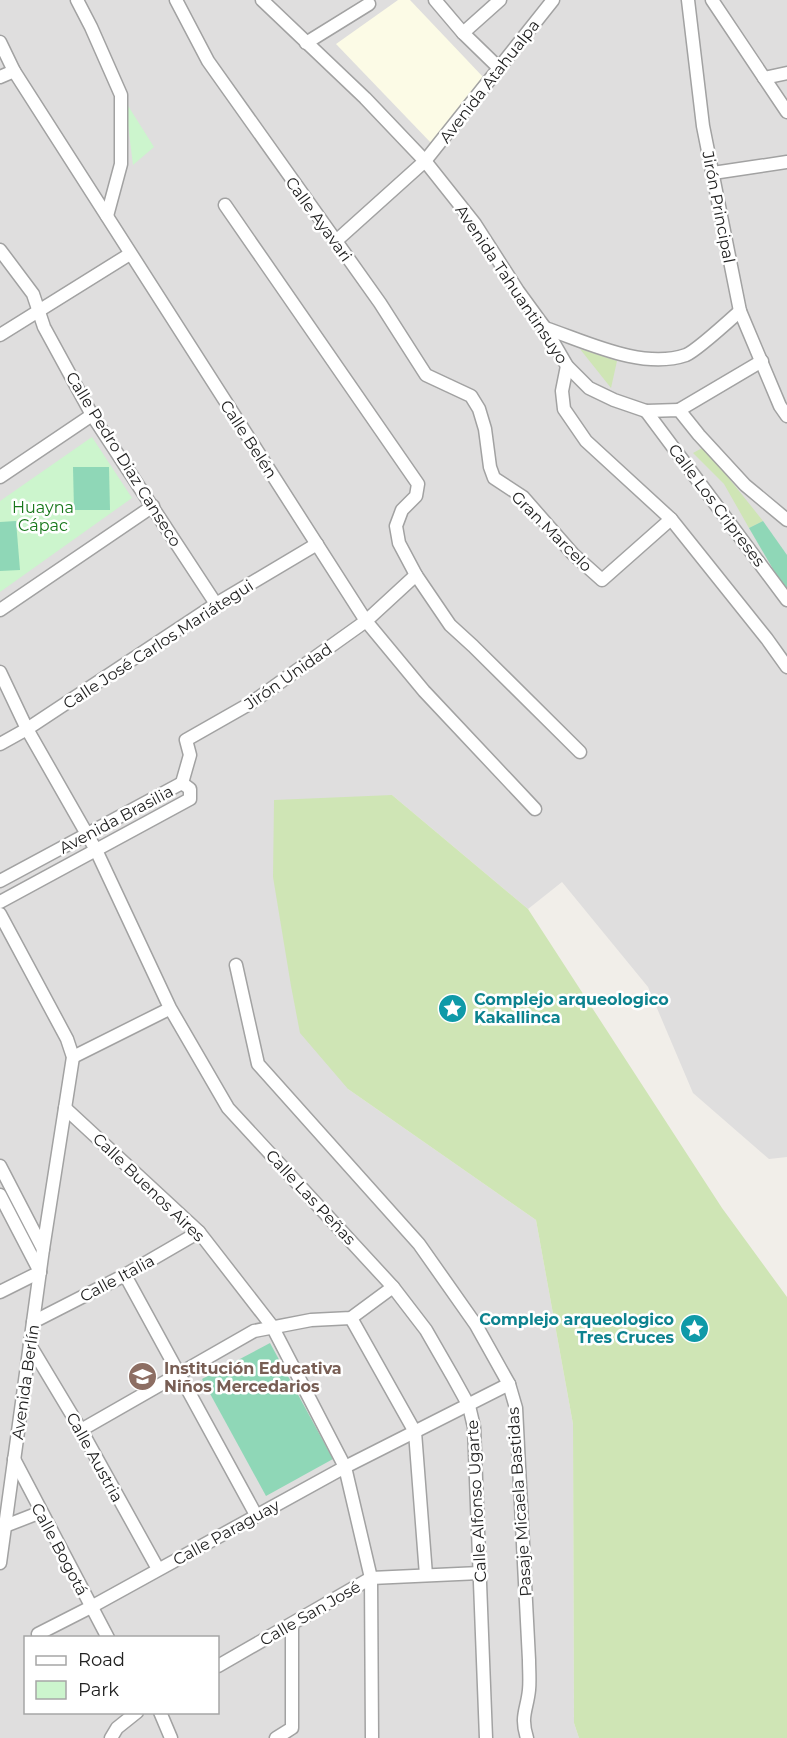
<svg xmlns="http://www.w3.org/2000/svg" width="787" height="1738" font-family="Montserrat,sans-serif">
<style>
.residential{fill:#dfdede;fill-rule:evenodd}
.education{fill:#fcfbe6}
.grass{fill:#cfe5b5}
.park{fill:#ccf5cd}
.pitch{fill:#8fd7b7}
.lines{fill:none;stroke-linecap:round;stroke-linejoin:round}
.minor-casing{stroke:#a2a2a2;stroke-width:15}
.minor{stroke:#fff;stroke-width:12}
.labels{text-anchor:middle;stroke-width:5;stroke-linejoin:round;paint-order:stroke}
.street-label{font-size:16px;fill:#212121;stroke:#fff}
.park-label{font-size:16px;fill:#17771a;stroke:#fff}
.culture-label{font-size:16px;font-weight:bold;fill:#0d838f;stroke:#fff;text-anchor:start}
.education-label{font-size:16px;font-weight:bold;fill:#785e54;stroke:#fff;text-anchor:start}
</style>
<rect width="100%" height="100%" fill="#f1eee9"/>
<path class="residential" d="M0 0H787V1157L769 1159 693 1093 648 987 562 882 528 909 392 795 348 1089 536 1220 573 1424 574 1723 579 1738H0ZM26 1638H218V1712H26Z"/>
<polygon class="education" points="398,0 410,0 484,78 432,144 336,44"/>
<g class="grass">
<polygon points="580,349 617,361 611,388"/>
<polygon points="704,447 763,521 749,528 724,484 693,453"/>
<polygon points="392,795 528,909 722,1208 787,1297 787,1738 579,1738 574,1723 573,1424 536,1220 348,1089 300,1033 291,986 273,877 274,800"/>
</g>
<g class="park">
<polygon points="125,101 154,147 133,165"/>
<polygon points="92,437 132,498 0,592 0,501"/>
</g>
<g class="pitch">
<polygon points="73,467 109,467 110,510 74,510"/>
<polygon points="16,521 20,570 0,571 0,522"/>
<polygon points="763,521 787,555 787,593 749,528"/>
<polygon points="270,1343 333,1459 266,1496 202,1379"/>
</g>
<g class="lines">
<defs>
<g id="minor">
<polyline points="77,0 91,27 121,95 121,164 107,216"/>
<polyline points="176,0 208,61 380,303 426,375 471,396 479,409 485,429 490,467 494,478 523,497 573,554 602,580 671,519"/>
<polyline points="262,0 365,98 425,161 475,224 518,291 545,328 567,366 589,388 614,400 646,411 679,410 699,435 745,485 787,520"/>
<polyline points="435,0 463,33 499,68"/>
<polyline points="688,0 703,126 740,311 780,406 787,416"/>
<polyline points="712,0 787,112"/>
<polyline points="463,33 500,0"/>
<polyline points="0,42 14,71 366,621 424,691 535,809"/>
<polyline points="306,43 369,4"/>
<polyline points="0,77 14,71"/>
<polyline points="764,78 787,73"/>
<polyline points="713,173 787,162"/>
<polyline points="225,205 418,484 416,496 402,510 396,526 399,543 416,575 450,625 473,646 580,752"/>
<polyline points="336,241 425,161 553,0"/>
<polyline points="0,250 33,294 44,327 92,415 216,604"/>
<path d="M545 328C587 342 642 370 686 355 696 351 730 320 740 311"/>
<polyline points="0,335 130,254"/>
<polyline points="567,366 562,391 564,409 586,441 671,519 767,639 787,667"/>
<polyline points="679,410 762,361"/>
<polyline points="646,411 787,600"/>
<polyline points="0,477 92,415"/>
<polyline points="0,610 153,506"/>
<polyline points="0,672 27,729 96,850 170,1008 228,1108 393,1287 426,1330 453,1377 469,1406 474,1427 486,1738"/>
<polyline points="0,744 27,729 216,604 317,544"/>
<polyline points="182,783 190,755 186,740 251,703 366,621 416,575"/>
<polyline points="0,881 182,783 190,789 190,799 0,902"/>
<polyline points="0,914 67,1039 73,1057 43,1249 0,1563"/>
<path d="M236 965 258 1064 419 1244 476 1325 509 1384 516 1408 529 1660C529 1670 530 1680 529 1690 527 1710 520 1716 527 1738"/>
<polyline points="73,1057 165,1011"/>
<polyline points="65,1108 199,1232 272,1326 345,1467 371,1578 372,1738"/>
<polyline points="0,1166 43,1249"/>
<polyline points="0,1195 40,1272"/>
<polyline points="125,1275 256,1515"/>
<polyline points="0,1292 40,1272"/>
<polyline points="351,1318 415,1432 426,1575"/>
<polyline points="33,1322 125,1275 199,1232"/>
<polyline points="30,1345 81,1430 158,1569"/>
<polyline points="81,1430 254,1331 311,1320 351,1318 393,1287"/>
<polyline points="14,1459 108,1638"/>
<polyline points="5,1526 41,1512"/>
<polyline points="38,1634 91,1607 345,1467 509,1384"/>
<polyline points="218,1666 371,1578 480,1573"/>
<polyline points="160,1712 171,1738"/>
<polyline points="111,1738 117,1728 137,1712"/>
<polyline points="276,1738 292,1728 292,1624"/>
</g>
</defs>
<use href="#minor" class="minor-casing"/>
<use href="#minor" class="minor"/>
</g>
<defs>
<symbol id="sight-disc" viewBox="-11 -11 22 22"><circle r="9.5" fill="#0f9aa8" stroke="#fff"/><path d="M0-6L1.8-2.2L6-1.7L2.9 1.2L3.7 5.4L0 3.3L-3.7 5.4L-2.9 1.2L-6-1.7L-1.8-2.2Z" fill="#fff"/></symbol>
<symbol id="school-disc" viewBox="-11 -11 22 22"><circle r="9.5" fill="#8d6e63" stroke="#fff"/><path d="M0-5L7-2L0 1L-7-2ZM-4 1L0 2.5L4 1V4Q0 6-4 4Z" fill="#fff"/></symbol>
</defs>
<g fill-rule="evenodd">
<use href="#sight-disc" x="436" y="992" width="33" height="33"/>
<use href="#sight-disc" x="678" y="1312" width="33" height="33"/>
<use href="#school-disc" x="126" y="1360" width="33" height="33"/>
</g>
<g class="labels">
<g class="street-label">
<text transform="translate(489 81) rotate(-52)" y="6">Avenida Atahualpa</text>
<text transform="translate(719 207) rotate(79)" y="6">Jirón Principal</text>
<text transform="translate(319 219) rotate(54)" y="6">Calle Ayavari</text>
<text transform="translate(512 284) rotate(56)" y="6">Avenida Tahuantinsuyo</text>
<text transform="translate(249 439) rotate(57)" y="6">Calle Belén</text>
<text transform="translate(124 459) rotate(58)" y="6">Calle Pedro Diaz Canseco</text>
<text transform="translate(717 505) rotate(53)" y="6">Calle Los Cripreses</text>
<text transform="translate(552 531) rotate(45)" y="6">Gran Marcelo</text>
<text transform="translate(158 644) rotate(-33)" y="6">Calle José Carlos Mariátegui</text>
<text transform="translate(288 676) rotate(-35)" y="6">Jirón Unidad</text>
<text transform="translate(116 819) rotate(-28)" y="6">Avenida Brasilia</text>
<text transform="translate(149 1187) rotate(44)" y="6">Calle Buenos Aires</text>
<text transform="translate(311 1197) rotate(47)" y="6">Calle Las Peñas</text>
<text transform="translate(117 1278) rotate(-28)" y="6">Calle Italia</text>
<text transform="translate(25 1382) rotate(-82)" y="6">Avenida Berlín</text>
<text transform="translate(95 1457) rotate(61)" y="6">Calle Austria</text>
<text transform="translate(476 1501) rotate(-93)" y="6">Calle Alfonso Ugarte</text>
<text transform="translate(519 1502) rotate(-94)" y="6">Pasaje Micaela Bastidas</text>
<text transform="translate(226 1532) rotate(-29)" y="6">Calle Paraguay</text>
<text transform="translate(60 1549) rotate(62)" y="6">Calle Bogotá</text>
<text transform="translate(310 1613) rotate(-30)" y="6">Calle San José</text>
</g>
<g class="park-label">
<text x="43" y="513">Huayna<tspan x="43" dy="18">Cápac</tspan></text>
</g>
<g class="culture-label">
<text x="474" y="1005">Complejo arqueologico<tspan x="474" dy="18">Kakallinca</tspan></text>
<text x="674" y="1325" text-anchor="end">Complejo arqueologico<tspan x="674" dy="18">Tres Cruces</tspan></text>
</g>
<g class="education-label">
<text x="164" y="1374">Institución Educativa<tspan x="164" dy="18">Niños Mercedarios</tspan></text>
</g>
</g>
<rect x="24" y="1636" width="195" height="78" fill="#ffffff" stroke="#a6a6a6" stroke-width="1.5"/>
<rect x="36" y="1656" width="30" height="9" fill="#ffffff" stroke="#a6a6a6" stroke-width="1.5"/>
<text x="78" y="1666" font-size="18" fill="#212121">Road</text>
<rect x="36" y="1681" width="30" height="18" fill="#ccf5cd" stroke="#a6a6a6" stroke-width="1.5"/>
<text x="78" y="1696" font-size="18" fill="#212121">Park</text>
</svg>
